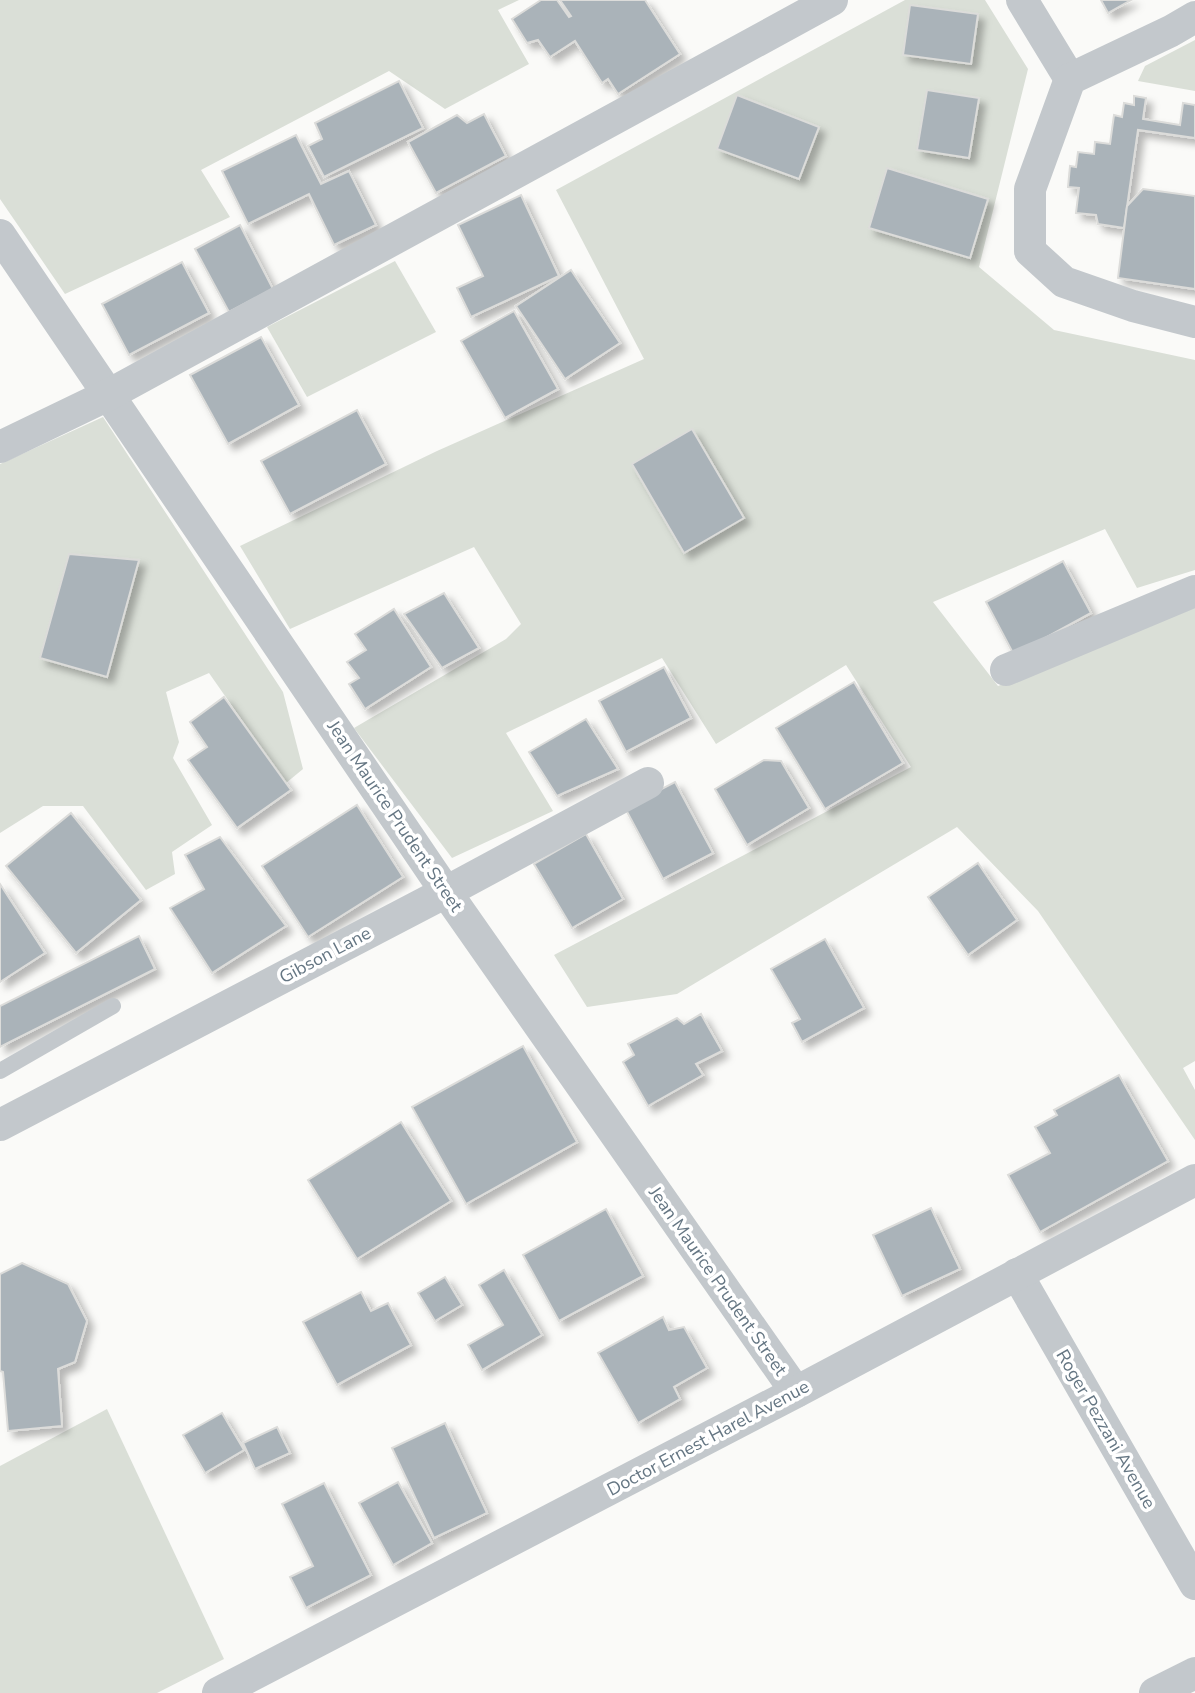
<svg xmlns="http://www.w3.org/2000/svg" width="1195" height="1693" font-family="'Nunito Sans',sans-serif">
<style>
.green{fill:#dadfd7}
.building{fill:#aab3b9;stroke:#dcdcda;stroke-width:2;filter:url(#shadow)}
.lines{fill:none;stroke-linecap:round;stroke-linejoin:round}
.service{stroke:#c3c8cc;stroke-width:16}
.minor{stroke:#c3c8cc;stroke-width:32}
.labels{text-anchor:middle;stroke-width:7;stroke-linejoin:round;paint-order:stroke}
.street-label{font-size:18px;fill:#657683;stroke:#fff}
</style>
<defs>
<filter id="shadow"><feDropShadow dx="6" dy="6" stdDeviation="3.5" flood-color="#0004"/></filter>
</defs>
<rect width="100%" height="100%" fill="#fafaf8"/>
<g class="green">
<polygon points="0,0 519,0 498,10 529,64 445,109 389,71 201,170 230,217 65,294 0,199"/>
<polygon points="905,0 985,0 1028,69 979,267 1054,330 1195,360 1195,570 1137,588 1105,529 933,602 998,686 1195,607 1195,1061 1183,1068 1195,1090 1195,1140 1038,911 957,827 677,994 587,1007 554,955 911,767 846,665 716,744 662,658 506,733 553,811 452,858 354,728 506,639 521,624 474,547 290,629 240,546 437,451 644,359 556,190"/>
<polygon points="1195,40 1195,91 1138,81 1145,66"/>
<polygon points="395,261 436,332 307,397 267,327"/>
<polygon points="103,417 283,692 303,769 286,783 209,673 166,692 179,742 173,758 212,825 172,852 175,874 146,890 83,806 43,806 0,833 0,464"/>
<polygon points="107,1409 224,1659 157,1693 0,1693 0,1466"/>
</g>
<g class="building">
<polygon points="541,0 557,0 569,17 571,16 560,0 645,0 680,54 618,94 608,79 602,83 575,41 550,57 538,40 527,43 512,19"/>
<polygon points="1101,0 1131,0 1108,13"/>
<polygon points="910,5 978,14 971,64 903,55"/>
<polygon points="399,81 423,128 324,177 308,146 322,139 315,123"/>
<polygon points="927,90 979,98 969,158 917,150"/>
<polygon points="737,95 819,127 799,179 717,149"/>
<polygon points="1134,96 1146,98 1143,119 1180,125 1183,103 1195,105 1195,138 1138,130 1124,228 1098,224 1096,215 1076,213 1079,188 1068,187 1070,166 1076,167 1078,152 1094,154 1095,142 1110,144 1114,115 1122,117 1124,103 1134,105"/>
<polygon points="484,114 506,156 436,193 408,142 457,115 467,123"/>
<polygon points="296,135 321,184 349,171 376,225 334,245 309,194 248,224 222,171"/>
<polygon points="887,168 988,199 970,258 869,228"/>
<polygon points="1143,189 1195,196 1195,289 1118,278 1127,206"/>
<polygon points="521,195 559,276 471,317 457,288 483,276 458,225"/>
<polygon points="240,225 273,289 229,312 195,249"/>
<polygon points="182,262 209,313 129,355 102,304"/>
<polygon points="571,270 620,343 565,379 516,306"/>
<polygon points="514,311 558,389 505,418 461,341"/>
<polygon points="261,337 299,405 228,444 190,375"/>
<polygon points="357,410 386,464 290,514 261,461"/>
<polygon points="692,429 744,518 684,553 632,464"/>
<polygon points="69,554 139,560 107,677 40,658"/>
<polygon points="1063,561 1091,613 1014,655 986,602"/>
<polygon points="444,593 479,648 442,668 404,614"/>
<polygon points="394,609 431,667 365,709 349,684 359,678 347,662 366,650 355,634"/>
<polygon points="664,667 691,718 626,752 599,701"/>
<polygon points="854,682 903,763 825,809 776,728"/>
<polygon points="224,697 291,790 237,828 188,760 207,747 190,722"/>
<polygon points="586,719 618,769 557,796 529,752"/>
<polygon points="764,760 781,761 809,808 747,845 715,789"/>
<polygon points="675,782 713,853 663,879 625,808"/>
<polygon points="357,805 403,877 308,937 262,866"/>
<polygon points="71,813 141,900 76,953 6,866"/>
<polygon points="586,834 623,899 572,928 534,864"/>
<polygon points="220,837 286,926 212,973 170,908 204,889 185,855"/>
<polygon points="978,863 1017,920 968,955 928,897"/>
<polygon points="0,884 45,953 0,982"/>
<polygon points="139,936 155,969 0,1047 0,1006"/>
<polygon points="825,939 864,1008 802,1042 792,1023 800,1019 771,969"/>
<polygon points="701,1014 722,1051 696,1064 703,1075 648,1106 623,1062 634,1055 628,1044 677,1018 684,1024"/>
<polygon points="523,1046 577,1142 466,1204 412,1107"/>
<polygon points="1119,1075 1168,1161 1040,1232 1008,1175 1050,1153 1035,1127 1057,1115 1054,1110"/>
<polygon points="401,1122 451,1201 357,1259 308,1180"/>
<polygon points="931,1208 960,1269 902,1296 873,1235"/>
<polygon points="606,1209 643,1276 559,1321 523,1255"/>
<polygon points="22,1263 68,1284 87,1321 75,1362 58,1369 62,1426 8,1431 3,1372 0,1371 0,1274"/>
<polygon points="504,1270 542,1335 482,1370 468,1345 503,1325 479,1285"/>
<polygon points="445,1277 462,1305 435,1321 418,1293"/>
<polygon points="361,1292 371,1311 388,1303 411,1345 337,1385 303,1322"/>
<polygon points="663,1317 669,1330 684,1327 707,1368 674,1387 680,1399 638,1423 598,1353"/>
<polygon points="222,1413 244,1450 205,1473 183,1435"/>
<polygon points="445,1423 487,1513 434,1538 392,1448"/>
<polygon points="277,1427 290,1453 255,1469 243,1443"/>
<polygon points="398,1482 432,1543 393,1565 359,1503"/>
<polygon points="324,1483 371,1575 306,1608 290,1577 313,1566 282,1504"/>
</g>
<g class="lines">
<polyline class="service" points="0,1071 113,1006"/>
<g class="minor">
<polyline points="1022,0 1070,79"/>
<polyline points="1195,17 1171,31 1070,79 1030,189 1030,251 1064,282 1133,306 1195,322"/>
<polyline points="0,235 446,892 796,1392"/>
<polyline points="0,447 110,394 832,0"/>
<polyline points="1006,670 1195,591"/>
<polyline points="0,1125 446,892 648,783"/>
<polyline points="1017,1274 1195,1584"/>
<polyline points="218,1693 796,1392 1195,1180"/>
<polyline points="1155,1693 1195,1673"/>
</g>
</g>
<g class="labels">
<g class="street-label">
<text transform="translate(395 816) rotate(56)" y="6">Jean Maurice Prudent Street</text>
<text transform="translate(325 955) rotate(-28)" y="6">Gibson Lane</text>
<text transform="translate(718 1281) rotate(55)" y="6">Jean Maurice Prudent Street</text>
<text transform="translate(1106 1429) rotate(60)" y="6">Roger Pezzani Avenue</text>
<text transform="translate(708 1438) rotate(-28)" y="6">Doctor Ernest Harel Avenue</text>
</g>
</g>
</svg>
